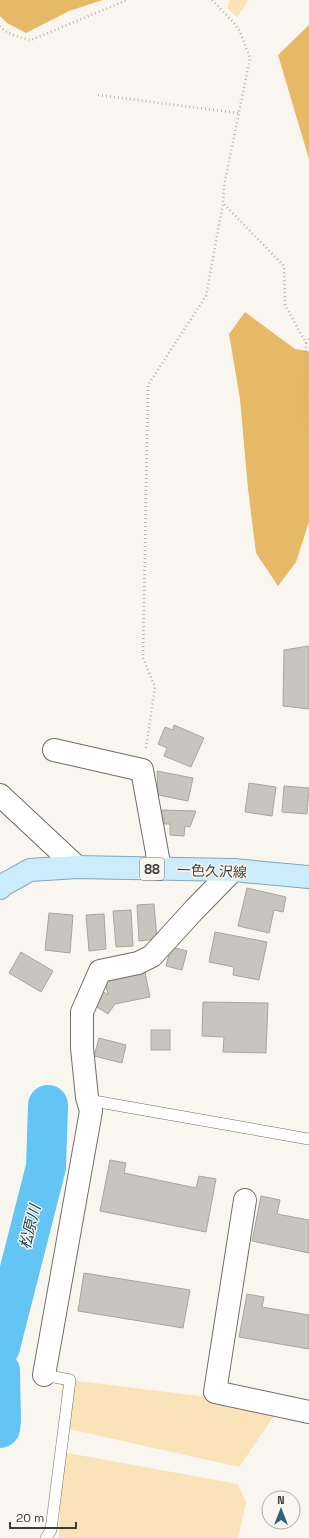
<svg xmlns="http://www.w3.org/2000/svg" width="309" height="1538" font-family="'Space Grotesk','Noto Sans JP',sans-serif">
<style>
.green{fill:#fae3b9}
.forest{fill:#e5b966}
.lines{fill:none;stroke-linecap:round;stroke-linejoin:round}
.river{stroke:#62c5f3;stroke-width:40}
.building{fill:#c8c4be;stroke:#a9a59f}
.service-casing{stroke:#716e68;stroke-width:12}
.minor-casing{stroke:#716e68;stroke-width:24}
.primary-casing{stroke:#83a6b8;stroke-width:24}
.path{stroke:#b7b5b0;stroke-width:2.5;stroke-dasharray:1 3;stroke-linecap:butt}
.service{stroke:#fff;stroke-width:11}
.minor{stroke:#fff;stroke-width:22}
.primary{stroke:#cbecfd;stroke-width:22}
.labels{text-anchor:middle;stroke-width:3;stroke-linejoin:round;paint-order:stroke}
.shield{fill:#f9f6ef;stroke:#767470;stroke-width:1}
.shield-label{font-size:13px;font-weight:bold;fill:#3e3d3a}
.street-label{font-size:14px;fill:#3e3d3a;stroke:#f9f6ef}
.water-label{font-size:15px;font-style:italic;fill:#133f52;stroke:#f9f6ef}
</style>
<rect width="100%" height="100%" fill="#f9f6ef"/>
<g class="green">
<polygon points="230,0 249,0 237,17 227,8"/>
<polygon points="62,1379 281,1406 239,1467 60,1427"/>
<polygon points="62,1452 238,1484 246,1503 238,1538 59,1538"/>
</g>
<g class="forest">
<polygon points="0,0 103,0 69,11 26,33 7,23 0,16"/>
<polygon points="309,25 309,159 278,55"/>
<polygon points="245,312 295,349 309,351 309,522 296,562 278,586 256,553 248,489 240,399 229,334"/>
</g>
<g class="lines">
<g class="river">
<polyline points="0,1347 46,1167 48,1105"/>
<polyline points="0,1371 1,1421 0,1428"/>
</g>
</g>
<g class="building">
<polygon points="309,646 309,709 283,706 284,650"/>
<polygon points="174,725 204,738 191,767 164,756 167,748 158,744 165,727 173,730"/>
<polygon points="157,771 193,778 188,801 158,795"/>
<polygon points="249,783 276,787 272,816 245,812"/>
<polygon points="284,786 309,788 307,814 282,812"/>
<polygon points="162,810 196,811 190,827 185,826 184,836 170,835 170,824 164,824 164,818 161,818"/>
<polygon points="247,888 286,897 283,912 274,910 269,933 238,926"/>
<polygon points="154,904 157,939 139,941 137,905"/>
<polygon points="131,910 133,946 116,947 113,911"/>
<polygon points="49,913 73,915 70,953 45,950"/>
<polygon points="104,914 106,949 89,951 86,915"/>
<polygon points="215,932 267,942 259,980 233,975 234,967 209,962"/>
<polygon points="171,947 187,951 182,970 166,966"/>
<polygon points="21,952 53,971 41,992 9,973"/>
<polygon points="145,972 150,997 115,1004 108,1014 92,1004 101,990 108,995 105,980"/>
<polygon points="203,1002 268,1003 266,1053 223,1052 224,1037 202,1036"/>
<rect x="151" y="1030" width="19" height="20"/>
<polygon points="99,1038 126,1045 122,1063 94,1056"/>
<polygon points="110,1160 126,1163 124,1173 196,1188 199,1176 216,1179 206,1232 100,1211"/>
<polygon points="261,1196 280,1200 277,1214 309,1220 309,1253 252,1241"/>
<polygon points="84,1273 190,1290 183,1328 78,1311"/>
<polygon points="247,1294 264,1297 262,1307 309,1315 309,1349 239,1337"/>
</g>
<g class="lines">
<defs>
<g id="service">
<polyline points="88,1100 309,1139"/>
<polyline points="44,1375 70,1380 51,1530 46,1538"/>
</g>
<g id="minor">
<polyline points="54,750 142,770 160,869"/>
<polyline points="0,795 77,867"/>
<polyline points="245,1200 215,1392 309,1412"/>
<polyline points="44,1375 91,1111 87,1097 82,1048 82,1012 100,971 138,963 152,956 194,910 233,870"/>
</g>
<polyline id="primary" points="0,888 3,885 30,870 77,867 233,870 309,877"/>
</defs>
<use href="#service" class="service-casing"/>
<use href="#minor" class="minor-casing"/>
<use href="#primary" class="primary-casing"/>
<g class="path">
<polyline points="212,0 234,23 240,32 250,58 224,186 223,203 284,266 285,305 306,343 304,425 309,438"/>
<path d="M0 26C6 34 21 38 31 40L127 0"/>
<polyline points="98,95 238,113"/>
<polyline points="306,343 309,339"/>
<polyline points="146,748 155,687 143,658 148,385 206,296 223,203"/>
</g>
<use href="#service" class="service"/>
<use href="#minor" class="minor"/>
<use href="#primary" class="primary"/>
</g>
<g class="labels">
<rect class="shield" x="140" y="858" width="24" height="22" rx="3"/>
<g class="shield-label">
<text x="152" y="874">88</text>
</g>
<g class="street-label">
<text transform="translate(212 871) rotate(2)" y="5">一色久沢線</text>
</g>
<g class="water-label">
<text transform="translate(30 1227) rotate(-76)" y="5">松原川</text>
</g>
</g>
<g transform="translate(281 1510)"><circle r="19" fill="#f9f6ef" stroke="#aeaca7"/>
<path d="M0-3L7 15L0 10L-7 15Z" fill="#2a627c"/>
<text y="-6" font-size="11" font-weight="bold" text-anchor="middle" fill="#3e3d3a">N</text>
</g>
<path d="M10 1522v6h66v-6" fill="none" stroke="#3e3d3a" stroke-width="2"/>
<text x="16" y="1522" font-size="12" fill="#3e3d3a" stroke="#f9f6ef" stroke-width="3" paint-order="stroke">20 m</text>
</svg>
